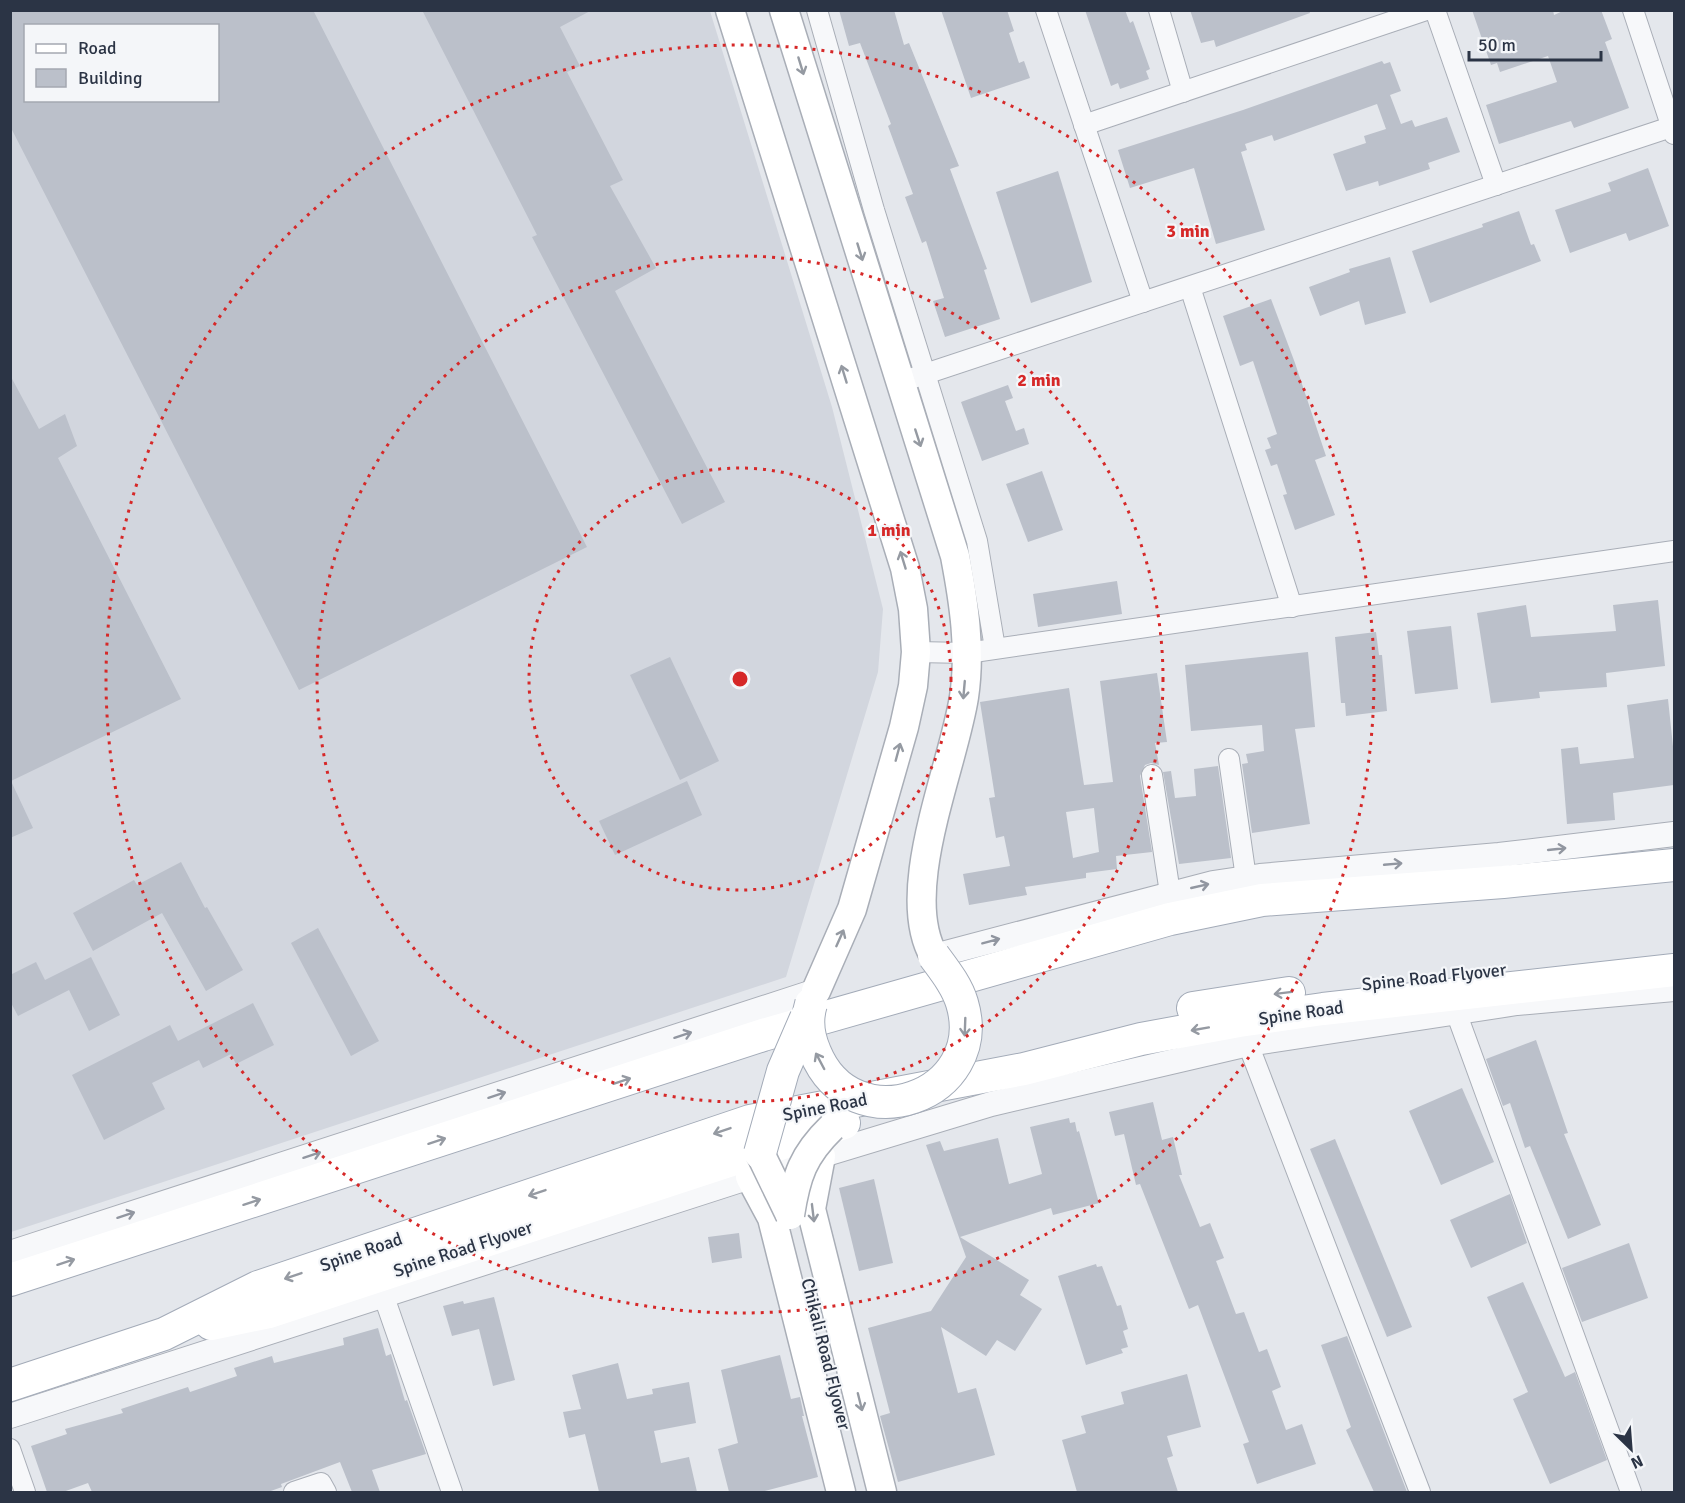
<svg xmlns="http://www.w3.org/2000/svg" width="1685" height="1503" font-family="Signika,sans-serif">
<style>
.built{fill:#d2d6de;fill-rule:evenodd}
.building{fill:#bbc0ca;fill-rule:evenodd}
.lines{fill:none;stroke-linecap:round;stroke-linejoin:round}
.minor-casing{stroke:#a9aeb7;stroke-width:22}
.tertiary-casing{stroke:#a9aeb7;stroke-width:26}
.secondary-casing{stroke:#a9aeb7;stroke-width:31}
.primary-casing{stroke:#a3abb8;stroke-width:34}
.minor{stroke:#f7f8fa;stroke-width:20}
.tertiary{stroke:#f7f8fa;stroke-width:24}
.secondary{stroke:#fff;stroke-width:28}
.primary{stroke:#fff;stroke-width:32}
.secondary-bridge-casing{stroke:#a9aeb7;stroke-width:31;stroke-linecap:butt}
.primary-bridge-casing{stroke:#a3abb8;stroke-width:34;stroke-linecap:butt}
.secondary-bridge{stroke:#fff;stroke-width:28}
.primary-bridge{stroke:#fff;stroke-width:32}
.oneway{stroke:#959aa2}
.oneway2{stroke:#9196a0}
.ring{fill:none;stroke:#d62828;stroke-width:3;stroke-dasharray:3 6}
.labels{text-anchor:middle;stroke-width:4.5;stroke-linejoin:round;paint-order:stroke}
.street-label{font-size:18px;fill:#2b3445;stroke:#f4f6f9}
.centre{fill:#d62828;stroke:#f4f6f9;stroke-width:3}
.ring-label{font-size:18px;text-anchor:middle;font-weight:bold;fill:#d62828;stroke:#f4f6f9;stroke-width:4.5;stroke-linejoin:round;paint-order:stroke}
</style>
<rect width="100%" height="100%" fill="#e4e7ec"/>
<path class="built" d="M10 11H710L832 407 883 609 878 672 786 977 11 1232ZM26 26H218V100H26Z"/>
<g class="building">
<path d="M10 10H313L587 547 299 690 10 126ZM26 26H218V100H26Z"/>
<polygon points="422,10 592,10 560,27 580,66 567,72 623,180 610,186 656,268 615,291 725,502 682,524 532,237 537,235"/>
<polygon points="839,10 894,10 904,45 909,43 959,166 950,169 987,269 984,270 1000,319 945,337 933,301 944,298 926,241 922,243 905,197 913,194 888,126 891,124 860,43 849,46"/>
<polygon points="941,10 1007,10 1014,31 1009,33 1019,63 1024,61 1030,78 971,98"/>
<polygon points="1085,10 1125,10 1130,23 1133,21 1150,69 1146,71 1149,79 1120,89 1118,83 1111,86"/>
<polygon points="1190,10 1309,10 1310,13 1216,47 1214,40 1201,43"/>
<polygon points="1472,10 1553,10 1554,15 1565,10 1601,10 1612,39 1605,42 1629,108 1574,128 1571,121 1499,144 1486,105 1557,82 1548,56 1500,72 1497,63 1491,65"/>
<polygon points="1382,61 1384,64 1390,62 1401,91 1390,95 1401,124 1412,120 1415,127 1447,117 1460,152 1428,163 1430,169 1379,186 1378,181 1346,191 1333,154 1366,143 1364,136 1386,129 1377,104 1274,141 1272,135 1245,144 1247,150 1241,152 1265,230 1216,244 1194,168 1130,188 1118,150 1243,110"/>
<polygon points="1648,168 1669,226 1629,241 1626,233 1570,253 1555,210 1611,191 1608,183"/>
<polygon points="1058,171 1092,282 1031,303 996,192"/>
<polygon points="1519,211 1531,245 1534,244 1541,261 1430,303 1412,251 1483,227 1482,224"/>
<polygon points="1390,257 1406,313 1365,325 1359,301 1320,316 1309,287 1350,272 1349,269"/>
<polygon points="1271,299 1295,363 1326,456 1315,460 1335,515 1295,530 1283,495 1287,494 1277,464 1271,466 1265,450 1271,448 1267,438 1277,434 1253,361 1240,366 1223,316"/>
<polygon points="10,375 39,429 65,414 77,446 58,458 181,699 11,781 33,828 10,838"/>
<polygon points="1008,385 1013,398 1005,401 1016,431 1024,428 1029,444 982,461 961,402"/>
<polygon points="1042,471 1063,530 1028,542 1006,484"/>
<polygon points="1117,581 1122,614 1038,627 1033,594"/>
<polygon points="1658,600 1665,666 1606,673 1607,687 1539,692 1540,698 1491,703 1477,613 1526,605 1531,637 1616,631 1613,605"/>
<polygon points="1451,626 1458,689 1415,694 1407,631"/>
<polygon points="1376,632 1379,655 1382,655 1387,711 1346,716 1345,703 1341,703 1335,637"/>
<polygon points="1308,652 1315,727 1295,729 1310,824 1252,833 1242,764 1248,763 1246,754 1264,751 1262,725 1191,731 1185,665"/>
<polygon points="670,657 719,761 680,780 630,675"/>
<path d="M1157 673 1167 742 1155 743 1159 765 1151 763 1145 765 1140 776 1152 852 1116 856 1117 869 1086 873V878L1025 887 1027 895 969 905 963 874 1010 866 1004 836 996 838 989 798 995 797 980 702 1069 688 1084 785 1113 782 1100 681ZM1094 808 1099 852 1073 858 1066 812Z"/>
<polygon points="1668,699 1674,756 1674,785 1613,793 1615,820 1567,824 1561,749 1578,747 1580,764 1634,758 1627,705"/>
<polygon points="1218,766 1231,858 1179,864 1163,772 1171,771 1175,798 1196,796 1194,769"/>
<polygon points="687,781 702,815 615,855 599,821"/>
<polygon points="181,862 205,908 207,907 243,970 206,991 162,913 93,951 73,913 134,880 137,885"/>
<polygon points="318,928 379,1041 351,1056 291,943"/>
<polygon points="91,957 120,1015 89,1031 69,990 18,1016 10,1001 10,975 36,962 45,980"/>
<polygon points="253,1003 274,1045 236,1064 231,1054 203,1068 199,1060 152,1083 165,1109 104,1140 72,1075 170,1025 178,1041"/>
<polygon points="1536,1040 1568,1133 1564,1134 1601,1225 1568,1239 1530,1146 1525,1148 1510,1103 1503,1106 1486,1059"/>
<polygon points="1462,1088 1494,1162 1441,1185 1409,1111"/>
<polygon points="1153,1102 1162,1140 1173,1137 1182,1175 1179,1175 1200,1227 1210,1223 1224,1258 1216,1261 1236,1314 1244,1312 1259,1352 1267,1349 1281,1387 1272,1391 1286,1430 1302,1424 1316,1464 1257,1484 1243,1444 1249,1442 1198,1305 1189,1309 1140,1184 1136,1185 1124,1134 1115,1136 1109,1112"/>
<polygon points="1069,1118 1070,1123 1075,1122 1077,1132 1079,1131 1099,1203 1053,1215 1051,1208 960,1237 1029,1280 1020,1295 1042,1309 1015,1351 997,1340 986,1356 941,1327 958,1393 976,1388 995,1455 898,1482 880,1416 890,1413 868,1328 931,1311 966,1257 926,1145 940,1141 944,1151 998,1138 1009,1184 1042,1174 1030,1127"/>
<polygon points="1335,1139 1412,1327 1387,1337 1310,1149"/>
<polygon points="874,1179 893,1263 859,1271 839,1188"/>
<polygon points="1510,1194 1527,1243 1471,1268 1450,1220"/>
<polygon points="739,1233 742,1258 712,1263 708,1237"/>
<polygon points="1629,1243 1648,1298 1582,1322 1562,1268"/>
<polygon points="1096,1264 1097,1267 1102,1266 1117,1306 1121,1305 1128,1329 1123,1331 1128,1347 1121,1349 1123,1353 1086,1365 1058,1276"/>
<polygon points="1523,1282 1565,1377 1575,1372 1607,1460 1550,1484 1513,1399 1528,1392 1487,1297"/>
<polygon points="494,1297 515,1380 493,1386 479,1329 452,1336 443,1306 463,1301 464,1304"/>
<polygon points="378,1328 386,1356 391,1354 405,1401 407,1400 426,1454 372,1470 380,1492 352,1492 340,1462 281,1484 282,1487 268,1492 92,1492 88,1483 63,1492 47,1492 31,1446 67,1434 65,1429 123,1413 121,1409 188,1387 190,1392 237,1376 234,1368 272,1356 274,1363 344,1345 343,1338"/>
<polygon points="1347,1336 1407,1492 1374,1492 1346,1430 1351,1427 1321,1345"/>
<polygon points="780,1355 791,1399 800,1397 804,1416 802,1416 818,1477 761,1492 729,1492 718,1449 738,1443 721,1370"/>
<polygon points="618,1363 627,1399 653,1394 652,1389 689,1382 696,1423 654,1431 661,1463 689,1457 697,1492 599,1492 585,1434 569,1438 563,1412 581,1409 572,1375"/>
<polygon points="1187,1374 1201,1427 1167,1436 1173,1456 1167,1458 1178,1492 1077,1492 1062,1440 1086,1433 1081,1416 1124,1404 1121,1392"/>
</g>
<g class="lines">
<defs>
<g id="minor">
<polyline points="817,10 874,210 977,541 995,648"/>
<polyline points="1046,10 1143,302"/>
<polyline points="1159,10 1183,92"/>
<polyline points="1435,10 1496,185"/>
<polyline points="1633,10 1674,134"/>
<polyline points="1084,125 1426,10"/>
<polyline points="1190,287 1292,607"/>
<polyline points="901,382 1674,126"/>
<polyline points="916,652 967,653 1674,551"/>
<polyline points="1229,759 1246,878"/>
<polyline points="1152,775 1170,893"/>
<polyline points="1456,1012 1631,1492"/>
<polyline points="1248,1044 1420,1492"/>
<polyline points="383,1294 452,1492"/>
<polyline points="10,1449 25,1492"/>
<polyline points="294,1492 321,1483 326,1492"/>
</g>
<g id="tertiary">
<polyline points="934,956 1213,883 1260,876 1499,855 1674,834"/>
<polyline points="10,1253 816,991"/>
<polyline points="10,1416 750,1177 991,1104 1248,1044 1517,1003 1674,989"/>
</g>
<g id="secondary">
<polyline points="730,10 905,568 913,609 916,652 913,686 904,727 852,909 816,991"/>
<path d="M784 10 955 556C964 603 971 650 964 697 953 768 897 892 934 956"/>
<polyline points="821,1156 811,1209 882,1492"/>
<polyline points="750,1177 772,1218 841,1492"/>
</g>
<g id="primary">
<polyline points="1193,1008 1289,993"/>
<polyline points="10,1280 763,1035 1170,919 1262,900 1503,882 1674,865"/>
<polyline points="211,1324 269,1312 844,1123"/>
<polyline points="10,1385 164,1334 258,1287 750,1121 1024,1069 1141,1039 1239,1021 1323,1009 1674,970"/>
</g>
</defs>
<use href="#minor" class="minor-casing"/>
<use href="#tertiary" class="tertiary-casing"/>
<use href="#secondary" class="secondary-casing"/>
<use href="#primary" class="primary-casing"/>
<use href="#minor" class="minor"/>
<use href="#tertiary" class="tertiary"/>
<use href="#secondary" class="secondary"/>
<use href="#primary" class="primary"/>
<defs>
<g id="secondary-bridge">
<polyline points="760,1153 790,1215"/>
<path d="M790 1215C796 1176 803 1155 832 1127"/>
</g>
<g id="primary-bridge">
<path d="M811 1004C806 1020 808 1036 815 1052 853 1145 990 1096 962 1003 957 986 945 971 934 956"/>
<polyline points="760,1153 783,1071 806,1018"/>
</g>
</defs>
<use href="#secondary-bridge" class="secondary-bridge-casing"/>
<use href="#primary-bridge" class="primary-bridge-casing"/>
<use href="#secondary-bridge" class="secondary-bridge"/>
<use href="#primary-bridge" class="primary-bridge"/>
</g>
<defs><path id="oneway-shaft" d="M-6 0H5M1.5-3L5.5 0L1.5 3" fill="none" stroke-width="1.6" stroke-linecap="round" stroke-linejoin="round" transform="scale(1.5)"/></defs>
<g class="oneway">
<use href="#oneway-shaft" transform="translate(801 66) rotate(73)"/>
<use href="#oneway-shaft" transform="translate(860 252) rotate(73)"/>
<use href="#oneway-shaft" transform="translate(844 374) rotate(-107)"/>
<use href="#oneway-shaft" transform="translate(918 438) rotate(72)"/>
<use href="#oneway-shaft" transform="translate(903 560) rotate(-107)"/>
<use href="#oneway-shaft" transform="translate(964 690) rotate(95)"/>
<use href="#oneway-shaft" transform="translate(898 752) rotate(-75)"/>
<use href="#oneway-shaft" transform="translate(840 938) rotate(-66)"/>
<use href="#oneway-shaft" transform="translate(1283 993) rotate(173)"/>
<use href="#oneway-shaft" transform="translate(965 1027) rotate(92)"/>
<use href="#oneway-shaft" transform="translate(1200 1029) rotate(170)"/>
<use href="#oneway-shaft" transform="translate(820 1061) rotate(-118)"/>
<use href="#oneway-shaft" transform="translate(622 1081) rotate(-18)"/>
<use href="#oneway-shaft" transform="translate(722 1131) rotate(161)"/>
<use href="#oneway-shaft" transform="translate(437 1141) rotate(-18)"/>
<use href="#oneway-shaft" transform="translate(537 1193) rotate(161)"/>
<use href="#oneway-shaft" transform="translate(252 1202) rotate(-18)"/>
<use href="#oneway-shaft" transform="translate(813 1213) rotate(83)"/>
<use href="#oneway-shaft" transform="translate(66 1262) rotate(-18)"/>
<use href="#oneway-shaft" transform="translate(293 1276) rotate(161)"/>
<use href="#oneway-shaft" transform="translate(860 1402) rotate(76)"/>
</g>
<g class="oneway2">
<use href="#oneway-shaft" transform="translate(1557 849) rotate(-6)"/>
<use href="#oneway-shaft" transform="translate(1393 864) rotate(-5)"/>
<use href="#oneway-shaft" transform="translate(1200 886) rotate(-13)"/>
<use href="#oneway-shaft" transform="translate(991 941) rotate(-15)"/>
<use href="#oneway-shaft" transform="translate(683 1035) rotate(-18)"/>
<use href="#oneway-shaft" transform="translate(497 1095) rotate(-18)"/>
<use href="#oneway-shaft" transform="translate(312 1155) rotate(-18)"/>
<use href="#oneway-shaft" transform="translate(126 1215) rotate(-18)"/>
</g>
<g class="ring">
<circle cx="740" cy="679" r="211"/>
<circle cx="740" cy="679" r="423"/>
<circle cx="740" cy="679" r="634"/>
</g>
<g class="labels">
<g class="street-label">
<text transform="translate(1434 977) rotate(-6)" y="6">Spine Road Flyover</text>
<text transform="translate(1301 1013) rotate(-8)" y="6">Spine Road</text>
<text transform="translate(825 1107) rotate(-11)" y="6">Spine Road</text>
<text transform="translate(463 1249) rotate(-18)" y="6">Spine Road Flyover</text>
<text transform="translate(361 1252) rotate(-19)" y="6">Spine Road</text>
<text transform="translate(826 1354) rotate(76)" y="6">Chikali Road Flyover</text>
</g>
</g>
<circle cx="740" cy="679" r="9" class="centre"/>
<g class="ring-label">
<text x="1188" y="237">3 min</text>
<text x="1039" y="386">2 min</text>
<text x="889" y="536">1 min</text>
</g>
<rect width="1685" height="1503" fill="none" stroke="#2b3445" stroke-width="24"/>
<rect x="24" y="24" width="195" height="78" fill="#f4f6f9" stroke="#a4a8b1" stroke-width="1.5"/>
<rect x="36" y="44" width="30" height="9" fill="#ffffff" stroke="#a4a8b1" stroke-width="1.5"/>
<text x="78" y="54" font-size="18" fill="#2b3445">Road</text>
<rect x="36" y="69" width="30" height="18" fill="#bbc0ca" stroke="#a4a8b1" stroke-width="1.5"/>
<text x="78" y="84" font-size="18" fill="#2b3445">Building</text>
<g transform="translate(1631 1449) rotate(155)" stroke="#f4f6f9" stroke-width="4.5" paint-order="stroke">
<path d="M0-4.5L10 22L0 15L-10 22Z" fill="#2b3445"/>
<text y="-9" font-size="16" font-weight="bold" text-anchor="middle" fill="#2b3445">N</text>
</g>
<path d="M1469 51v9h132v-9" fill="none" stroke="#2b3445" stroke-width="3"/>
<text x="1478" y="51" font-size="18" fill="#2b3445" stroke="#f4f6f9" stroke-width="4.5" paint-order="stroke">50 m</text>
</svg>
